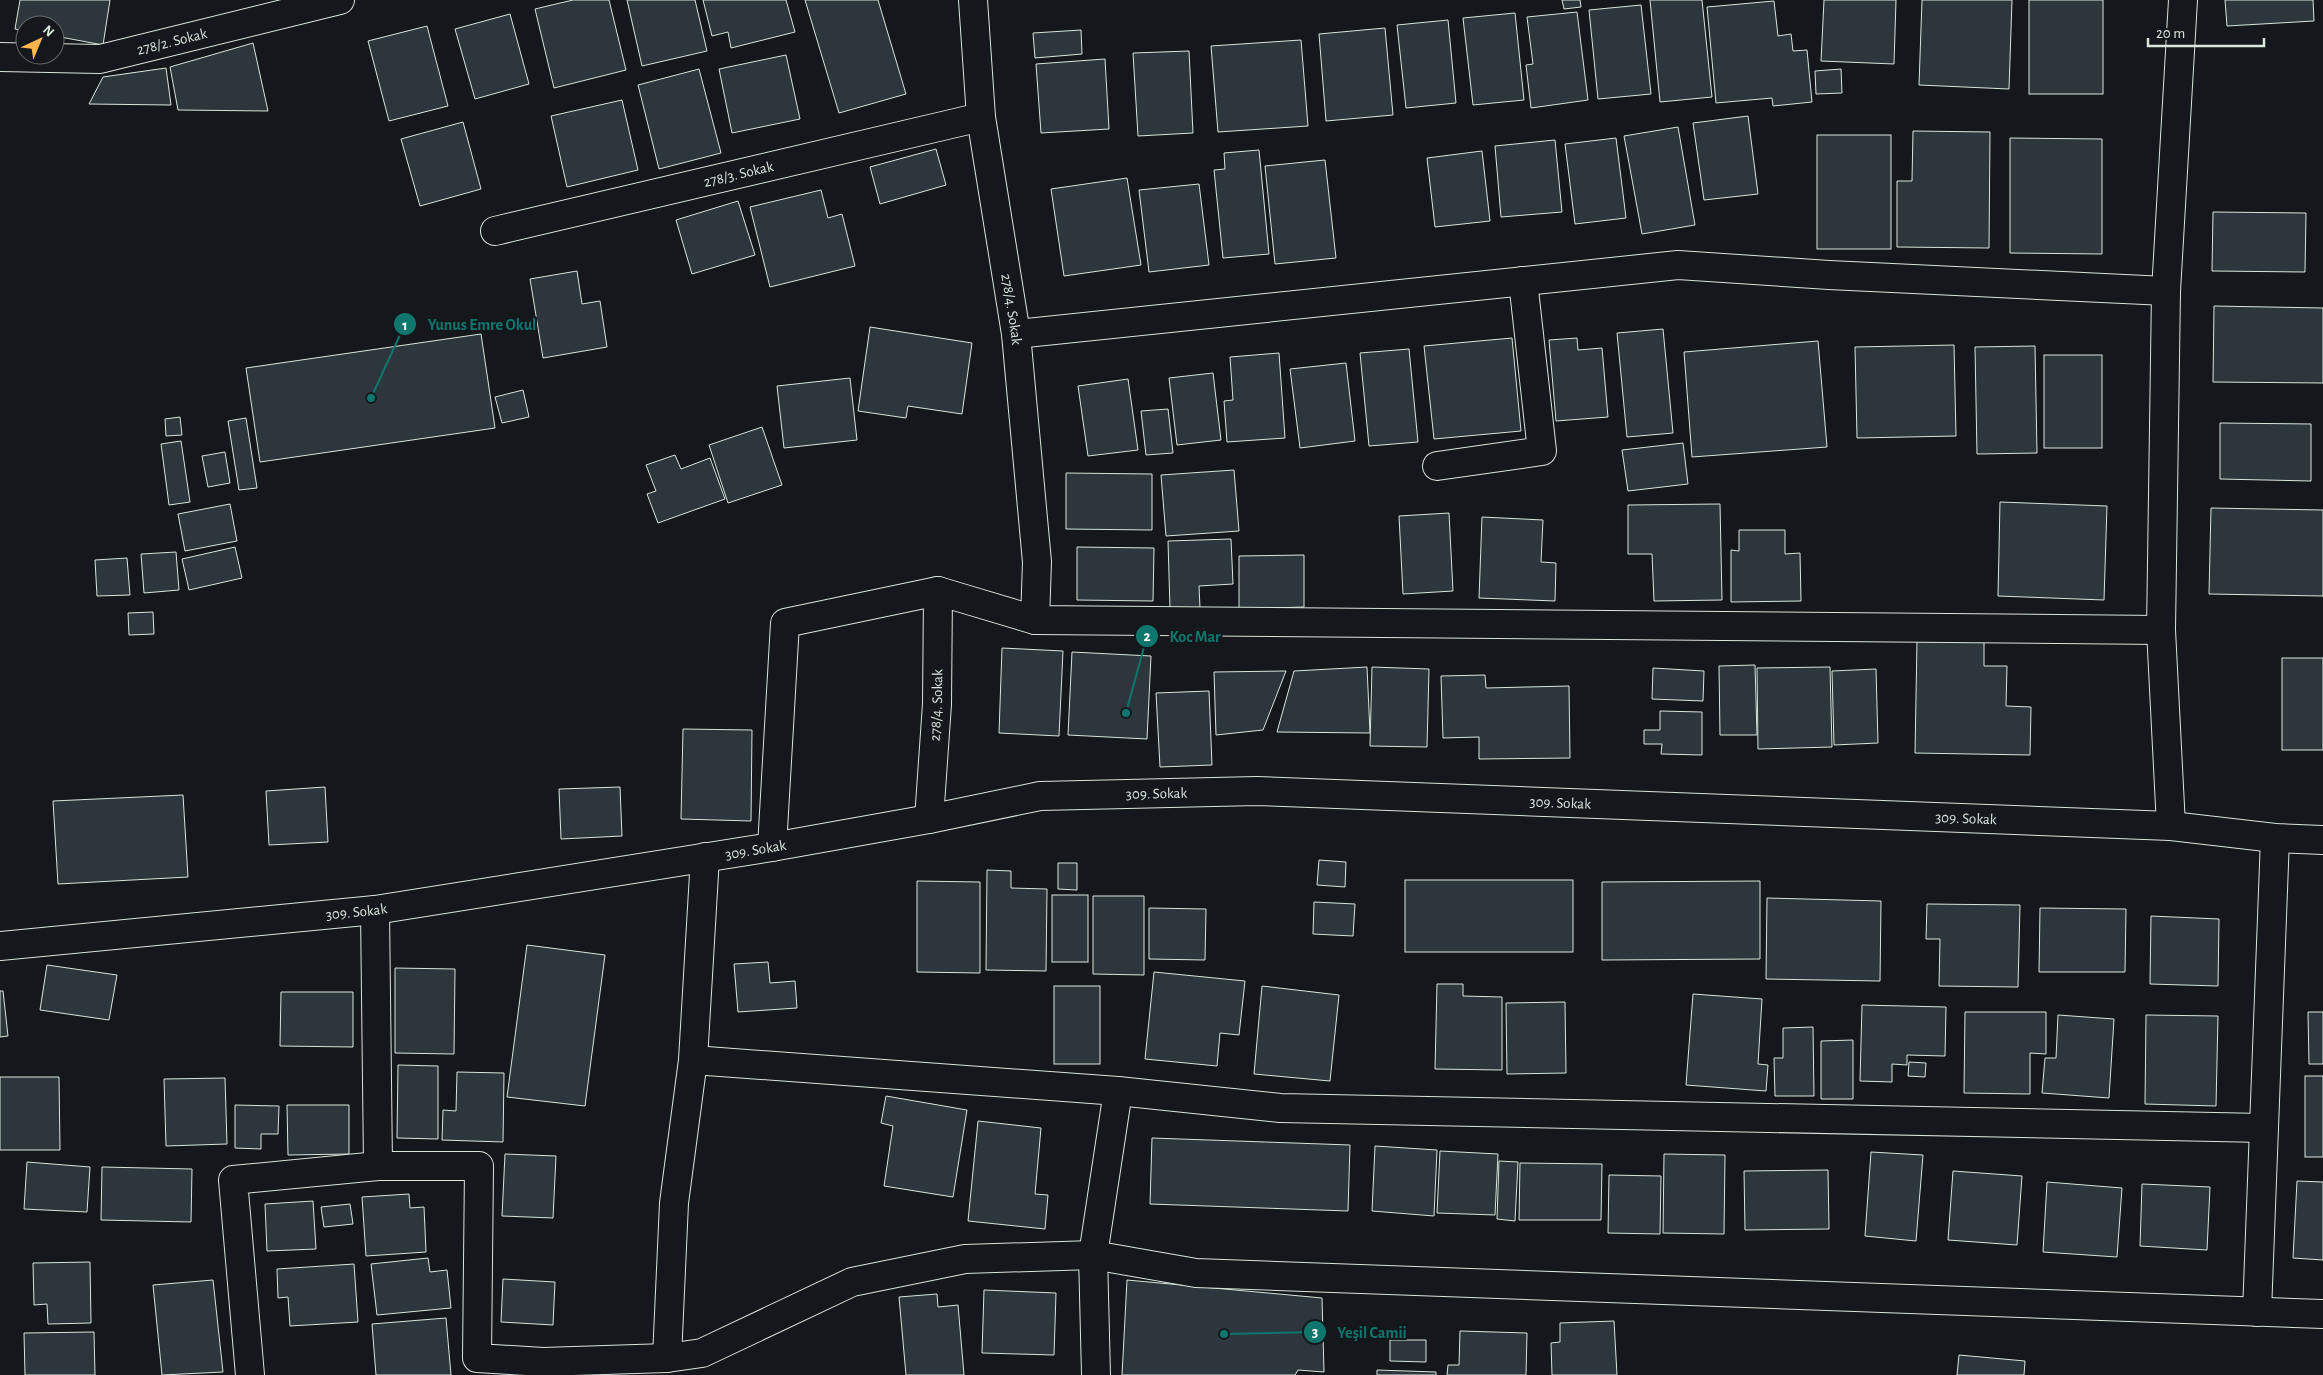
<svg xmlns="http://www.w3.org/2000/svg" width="2323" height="1375" font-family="'Alegreya Sans',sans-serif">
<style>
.building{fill:#2c363c;stroke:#d8e6dc}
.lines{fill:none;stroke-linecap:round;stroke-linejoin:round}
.minor-casing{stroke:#d8e6dc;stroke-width:30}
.minor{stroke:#14181c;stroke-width:28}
.labels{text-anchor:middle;stroke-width:4;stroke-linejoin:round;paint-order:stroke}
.street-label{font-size:15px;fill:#d8e6dc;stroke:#14181c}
.leader{fill:none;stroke:#0f766e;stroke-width:2}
.callout-dot{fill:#0f766e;stroke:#14181c;stroke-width:2}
.mark-label{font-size:15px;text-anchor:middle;font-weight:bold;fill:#fff}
.callout-label{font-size:16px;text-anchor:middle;font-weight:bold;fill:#0f766e;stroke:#14181c;stroke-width:4;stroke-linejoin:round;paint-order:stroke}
</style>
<rect width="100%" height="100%" fill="#14181c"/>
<g class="building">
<polygon points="20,0 110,0 103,45 55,36 55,25 25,25 25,31 15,29"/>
<polygon points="573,0 609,0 626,70 554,88 535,9"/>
<polygon points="627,0 695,0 707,51 642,66"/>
<polygon points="703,0 786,0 795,32 731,48 728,32 712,36"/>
<polygon points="805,0 878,0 906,94 839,113"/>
<polygon points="1562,0 1580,0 1581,7 1564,9"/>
<polygon points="1650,0 1702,0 1712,97 1660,102"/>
<polygon points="1824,0 1896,0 1894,64 1821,61"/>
<polygon points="1922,0 2012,0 2009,89 1919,85"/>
<rect x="2029" y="0" width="74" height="94"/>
<polygon points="2225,0 2313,0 2314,21 2227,26"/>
<polygon points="1774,1 1778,36 1791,34 1793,51 1807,50 1812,102 1773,106 1772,98 1716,103 1707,7"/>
<polygon points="1641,5 1651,94 1598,99 1589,10"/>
<polygon points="1577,12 1588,100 1531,108 1526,65 1533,64 1527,17"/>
<polygon points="1515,13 1524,100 1473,105 1463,18"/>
<polygon points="510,14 529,84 475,99 455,29"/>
<polygon points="1448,20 1456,103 1406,108 1397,25"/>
<polygon points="427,26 448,106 389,121 368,41"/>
<polygon points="1385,28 1393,115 1326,121 1319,34"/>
<polygon points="1081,30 1082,54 1035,58 1033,33"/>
<polygon points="1301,40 1308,126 1218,132 1211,46"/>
<polygon points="253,43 268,111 178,110 170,67"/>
<polygon points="1189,51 1193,133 1138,136 1133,53"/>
<polygon points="786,55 800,119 732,133 719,69"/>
<polygon points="1105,59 1109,129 1041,133 1036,64"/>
<polygon points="166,68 171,105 89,104 103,77"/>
<polygon points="699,69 721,153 659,169 638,85"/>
<polygon points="1841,69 1842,93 1816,94 1815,71"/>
<polygon points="622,100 638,170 567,187 551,116"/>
<polygon points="1748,116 1758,194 1704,200 1693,123"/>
<polygon points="463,122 481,189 420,206 401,139"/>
<polygon points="1678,127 1695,225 1642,234 1624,136"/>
<polygon points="1913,131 1990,132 1989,248 1897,247 1897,181 1912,181"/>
<rect x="1817" y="135" width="74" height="114"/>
<polygon points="1616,138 1626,218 1575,224 1565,144"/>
<polygon points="2010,138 2102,139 2102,254 2010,253"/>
<polygon points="1555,140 1562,212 1501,217 1495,146"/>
<polygon points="936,149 946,185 880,204 870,167"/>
<polygon points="1259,150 1269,254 1223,258 1214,170 1225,169 1224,153"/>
<polygon points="1482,151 1490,221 1435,227 1427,158"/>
<polygon points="1325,160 1336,258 1275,264 1265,166"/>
<polygon points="1127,178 1141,265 1064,276 1051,189"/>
<polygon points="1199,184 1209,265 1149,272 1139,190"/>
<polygon points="821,190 828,218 842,214 855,266 770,287 750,207"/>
<polygon points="738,201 755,255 692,274 676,220"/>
<polygon points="2213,212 2306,213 2305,272 2212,271"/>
<polygon points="577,271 582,304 600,301 607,347 543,358 530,279"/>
<polygon points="2214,306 2323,308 2323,383 2213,382"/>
<polygon points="870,327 972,343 962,414 908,406 906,418 858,411"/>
<polygon points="1663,329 1673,433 1627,437 1617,333"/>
<polygon points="481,334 495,428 260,462 246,368"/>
<polygon points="1512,338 1521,431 1434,439 1424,346"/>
<polygon points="1577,338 1578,350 1602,348 1608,417 1556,421 1549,340"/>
<polygon points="1818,341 1827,447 1692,457 1684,352"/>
<polygon points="1954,345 1956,436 1857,438 1855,347"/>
<polygon points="2035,346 2037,453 1977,454 1975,347"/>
<polygon points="1409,349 1418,442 1369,446 1360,353"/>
<polygon points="1279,353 1285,438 1227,442 1224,401 1233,400 1230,357"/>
<rect x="2044" y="355" width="58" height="93"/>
<polygon points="1346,363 1355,441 1300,448 1290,369"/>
<polygon points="1213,373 1221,440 1177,445 1169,378"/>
<polygon points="850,378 857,440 784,448 777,386"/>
<polygon points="1128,379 1138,450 1088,456 1078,386"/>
<polygon points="523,390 529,417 502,423 495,397"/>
<polygon points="1168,409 1173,453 1146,455 1141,411"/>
<polygon points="180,417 182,435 166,436 165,419"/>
<polygon points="246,418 257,488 239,490 228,421"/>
<polygon points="2220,423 2311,424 2311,481 2220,479"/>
<polygon points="762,427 782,485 728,503 709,445"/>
<polygon points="181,441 190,502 169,505 161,444"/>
<polygon points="1683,443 1688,484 1628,491 1622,450"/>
<polygon points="225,452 230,483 208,487 202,456"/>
<polygon points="675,455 681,469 710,458 725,499 658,523 647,494 656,491 646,465"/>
<polygon points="1234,470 1239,531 1166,536 1161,475"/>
<polygon points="1066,473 1152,474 1152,530 1066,529"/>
<polygon points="2000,502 2107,506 2104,600 1998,596"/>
<polygon points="230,504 237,541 185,551 178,514"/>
<polygon points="1720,504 1722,600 1654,601 1652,554 1628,554 1628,505"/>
<polygon points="2211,508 2323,510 2323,596 2209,594"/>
<polygon points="1449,513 1453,591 1403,594 1399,516"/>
<polygon points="1482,517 1543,520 1541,562 1556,563 1555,601 1479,598"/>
<polygon points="1739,530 1785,530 1785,554 1800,553 1801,601 1731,602 1731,550 1739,551"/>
<polygon points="1231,539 1233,584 1199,586 1200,608 1170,609 1168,541"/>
<polygon points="235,547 242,578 189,590 182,559"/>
<polygon points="1077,547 1154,548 1153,601 1077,600"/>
<polygon points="176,552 179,590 144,593 141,554"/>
<polygon points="1304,555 1304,607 1239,609 1239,556"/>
<polygon points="127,558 130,595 97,596 95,560"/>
<polygon points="153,612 154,634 129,635 128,613"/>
<polygon points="1917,640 1984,642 1984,666 2007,666 2006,706 2031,707 2030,755 1915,753"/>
<polygon points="1002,648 1063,651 1059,736 999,733"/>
<polygon points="1072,652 1151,656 1147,739 1068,735"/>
<rect x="2282" y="658" width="41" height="92"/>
<polygon points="1755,665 1757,735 1720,735 1719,666"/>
<polygon points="1367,667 1370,733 1277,732 1294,671"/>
<polygon points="1372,667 1429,669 1427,747 1370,746"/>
<polygon points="1830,667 1832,747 1758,749 1757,668"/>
<polygon points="1653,668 1704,671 1703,701 1652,699"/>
<polygon points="1876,669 1878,743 1834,745 1832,671"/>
<polygon points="1286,671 1263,730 1216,735 1214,672"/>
<polygon points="1485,675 1486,688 1569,686 1570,758 1479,759 1479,737 1443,738 1441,676"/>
<polygon points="1209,691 1212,765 1160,767 1156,693"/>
<polygon points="1660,711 1702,712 1702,755 1661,754 1662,744 1644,744 1644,730 1660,730"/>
<polygon points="683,729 752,730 751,821 681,819"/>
<polygon points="325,787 328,842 269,845 266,791"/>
<polygon points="620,787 622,836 561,839 559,789"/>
<polygon points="183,795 188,877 58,884 53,801"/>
<polygon points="1319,860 1346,862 1345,887 1317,885"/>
<polygon points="1058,863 1077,863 1077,890 1058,889"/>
<polygon points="987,870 1011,871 1011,888 1047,889 1046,971 986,970"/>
<rect x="1405" y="880" width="168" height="72"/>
<polygon points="917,881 980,882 980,973 917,972"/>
<polygon points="1760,881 1760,959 1602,960 1602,882"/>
<rect x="1052" y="895" width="36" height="67"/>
<polygon points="1093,896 1144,896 1144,975 1093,974"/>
<polygon points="1767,898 1881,901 1880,981 1766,979"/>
<polygon points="1314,902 1355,904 1353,936 1313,934"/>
<polygon points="1927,904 2020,905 2018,987 1939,986 1940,939 1926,939"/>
<polygon points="1149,908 1206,909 1205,960 1149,959"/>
<polygon points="2040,908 2126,909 2125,972 2039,972"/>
<polygon points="2151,916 2219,919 2218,986 2150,984"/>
<polygon points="527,945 605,955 585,1106 507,1097"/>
<polygon points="768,962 770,983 795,981 797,1008 738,1012 734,964"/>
<polygon points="47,965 117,975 109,1020 40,1010"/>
<polygon points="395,968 455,969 454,1054 395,1053"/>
<polygon points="1154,972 1245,981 1239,1035 1220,1033 1217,1066 1145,1059"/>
<polygon points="1437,984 1463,984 1463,996 1502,997 1502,1070 1435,1069"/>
<rect x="1054" y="986" width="46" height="78"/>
<polygon points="1262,986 1339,995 1330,1081 1254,1074"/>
<polygon points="0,991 3,991 8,1036 0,1037"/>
<polygon points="281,992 353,992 353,1047 280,1046"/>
<polygon points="1693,994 1762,999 1758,1064 1768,1065 1766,1091 1686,1085"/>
<polygon points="1565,1002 1566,1073 1507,1074 1506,1003"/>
<polygon points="1862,1005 1946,1007 1945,1056 1907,1055 1907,1065 1892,1064 1892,1082 1860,1081"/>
<polygon points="1965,1012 2046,1012 2046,1054 2030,1053 2030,1094 1964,1093"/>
<polygon points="2308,1012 2323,1012 2323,1064 2309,1064"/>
<polygon points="2058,1015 2114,1019 2109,1098 2042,1093 2045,1058 2056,1058"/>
<polygon points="2146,1015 2218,1016 2216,1106 2145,1104"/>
<polygon points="1813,1027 1814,1096 1775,1096 1774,1058 1783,1058 1783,1028"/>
<polygon points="1853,1040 1853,1099 1821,1099 1821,1041"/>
<polygon points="1909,1062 1926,1063 1925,1077 1908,1076"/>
<polygon points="398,1065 438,1066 438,1139 397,1138"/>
<polygon points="457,1072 504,1073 503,1142 442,1140 443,1110 456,1111"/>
<rect x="2305" y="1076" width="18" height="81"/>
<polygon points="0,1077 59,1077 60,1150 0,1150"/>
<polygon points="225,1078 227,1144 166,1146 164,1079"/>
<polygon points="886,1096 967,1110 953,1197 884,1186 893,1126 881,1123"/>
<polygon points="235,1105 279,1106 278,1134 261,1134 261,1149 235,1148"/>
<polygon points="287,1105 349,1105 349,1154 288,1155"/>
<polygon points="978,1121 1041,1128 1035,1194 1048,1195 1045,1229 968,1221"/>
<polygon points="1152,1138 1350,1145 1348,1211 1150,1204"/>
<polygon points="1375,1146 1437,1150 1434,1216 1372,1211"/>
<polygon points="1440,1151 1498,1154 1495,1215 1437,1213"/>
<polygon points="1871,1152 1923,1155 1916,1241 1865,1236"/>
<polygon points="505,1154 556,1156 553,1218 502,1216"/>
<polygon points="1664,1154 1725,1155 1724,1234 1663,1233"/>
<polygon points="1499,1161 1518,1162 1515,1221 1497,1219"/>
<polygon points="27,1162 90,1167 87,1212 24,1209"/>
<polygon points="1520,1163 1602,1164 1601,1220 1519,1220"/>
<polygon points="102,1167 192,1169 191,1222 101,1220"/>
<polygon points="1828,1170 1829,1229 1745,1230 1744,1171"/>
<polygon points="1953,1171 2022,1176 2017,1245 1948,1240"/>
<polygon points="1609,1175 1661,1176 1660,1234 1608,1233"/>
<polygon points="2297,1181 2323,1182 2323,1260 2293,1258"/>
<polygon points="2047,1182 2122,1188 2117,1257 2043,1252"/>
<polygon points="2142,1184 2210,1187 2207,1250 2140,1246"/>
<polygon points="409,1194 410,1208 424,1207 426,1252 366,1256 362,1197"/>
<polygon points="313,1201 316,1249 267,1251 265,1204"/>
<polygon points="350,1204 353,1224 324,1227 321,1207"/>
<polygon points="428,1258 430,1272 447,1270 451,1308 377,1315 371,1264"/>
<polygon points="90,1262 91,1323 48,1324 47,1304 34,1305 33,1263"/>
<polygon points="354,1264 358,1322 290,1326 288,1297 278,1298 277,1269"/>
<polygon points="503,1279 555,1282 553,1325 501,1322"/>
<polygon points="213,1280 223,1372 162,1375 153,1285"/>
<polygon points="1127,1280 1322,1298 1324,1372 1298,1370 1295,1375 1122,1375"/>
<polygon points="984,1290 1056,1293 1054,1355 982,1353"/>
<polygon points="937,1294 938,1307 958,1305 964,1375 906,1375 899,1297"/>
<polygon points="446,1318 451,1375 376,1375 372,1324"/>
<polygon points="1614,1321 1617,1375 1552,1375 1551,1343 1560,1342 1560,1323"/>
<polygon points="1460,1331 1527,1333 1526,1375 1447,1375 1448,1365 1459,1365"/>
<polygon points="94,1332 95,1375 25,1375 24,1333"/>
<polygon points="1390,1340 1426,1340 1426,1362 1390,1361"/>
<polygon points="1959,1355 2025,1361 2024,1375 1957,1375"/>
<polygon points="1377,1370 1436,1372 1436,1375 1377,1375"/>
</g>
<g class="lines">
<defs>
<g id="minor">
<path id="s1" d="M973 0 981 117 1016 334 1037 562 1035 620"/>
<path id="s2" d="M0 57 100 59 340 0"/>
<path id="s3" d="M495 231 981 117"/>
<polyline points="1016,334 1678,265 1829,275 2166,291"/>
<polyline points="1437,466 1542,451 1523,281"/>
<path id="s4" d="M929 819 937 704 938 591"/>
<polyline points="2171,826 2161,630 2166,291 2183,0"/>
<polyline points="772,847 785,623 938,591 1035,620 2161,630"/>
<polyline points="375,910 378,1166"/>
<path id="s5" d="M0 946 375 910 772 847 929 819 1040 796 1257 791 2171 826 2275 838 2323 840"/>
<polyline points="693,1060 1118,1091 1280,1108 2264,1128"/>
<polyline points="2257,1312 2275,838"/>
<polyline points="667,1358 674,1203 693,1060 705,857"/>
<polyline points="250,1375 233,1180 378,1166 479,1166 477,1358 543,1362 667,1358 702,1353 852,1282 965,1259 1093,1255 1196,1273 2323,1314"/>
<polyline points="1096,1375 1093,1255 1118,1091"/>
</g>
</defs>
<use href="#minor" class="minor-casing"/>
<use href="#minor" class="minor"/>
</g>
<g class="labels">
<g class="street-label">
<text dy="5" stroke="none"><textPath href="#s2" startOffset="174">278/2. Sokak</textPath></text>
<text dy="5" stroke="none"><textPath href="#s3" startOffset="250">278/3. Sokak</textPath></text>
<text dy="5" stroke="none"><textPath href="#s1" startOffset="312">278/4. Sokak</textPath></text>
<text dy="5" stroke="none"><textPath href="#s4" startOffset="114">278/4. Sokak</textPath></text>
<text dy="5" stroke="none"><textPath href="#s5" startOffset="1168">309. Sokak</textPath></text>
<text dy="5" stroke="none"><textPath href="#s5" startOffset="1572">309. Sokak</textPath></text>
<text dy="5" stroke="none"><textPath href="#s5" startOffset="1978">309. Sokak</textPath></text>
<text dy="5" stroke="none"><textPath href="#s5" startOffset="762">309. Sokak</textPath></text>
<text dy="5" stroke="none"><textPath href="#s5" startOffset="358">309. Sokak</textPath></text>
</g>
</g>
<path class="leader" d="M371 398L405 324M1126 713L1147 636M1224 1334L1315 1332"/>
<g class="callout-dot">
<circle cx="371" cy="398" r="5"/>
<circle cx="1126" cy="713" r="5"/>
<circle cx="1224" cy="1334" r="5"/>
<circle cx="405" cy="324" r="12"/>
<circle cx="1147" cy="636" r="12"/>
<circle cx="1315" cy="1332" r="12"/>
</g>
<g class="mark-label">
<text x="405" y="330">1</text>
<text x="1147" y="641">2</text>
<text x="1315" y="1337">3</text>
</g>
<g class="callout-label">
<text x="482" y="330">Yunus Emre Okul</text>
<text x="1195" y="642">Koc Mar</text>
<text x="1372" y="1338">Yeşil Camii</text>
</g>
<g transform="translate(40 40) rotate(44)"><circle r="24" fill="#14181c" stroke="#626a69"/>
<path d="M0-4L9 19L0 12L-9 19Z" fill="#ffb74d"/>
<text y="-8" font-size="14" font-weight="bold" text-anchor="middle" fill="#d8e6dc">N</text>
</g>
<path d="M2148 38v8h116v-8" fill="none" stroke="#d8e6dc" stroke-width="2.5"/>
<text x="2156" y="38" font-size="15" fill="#d8e6dc" stroke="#14181c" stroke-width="4" paint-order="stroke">20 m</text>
</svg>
